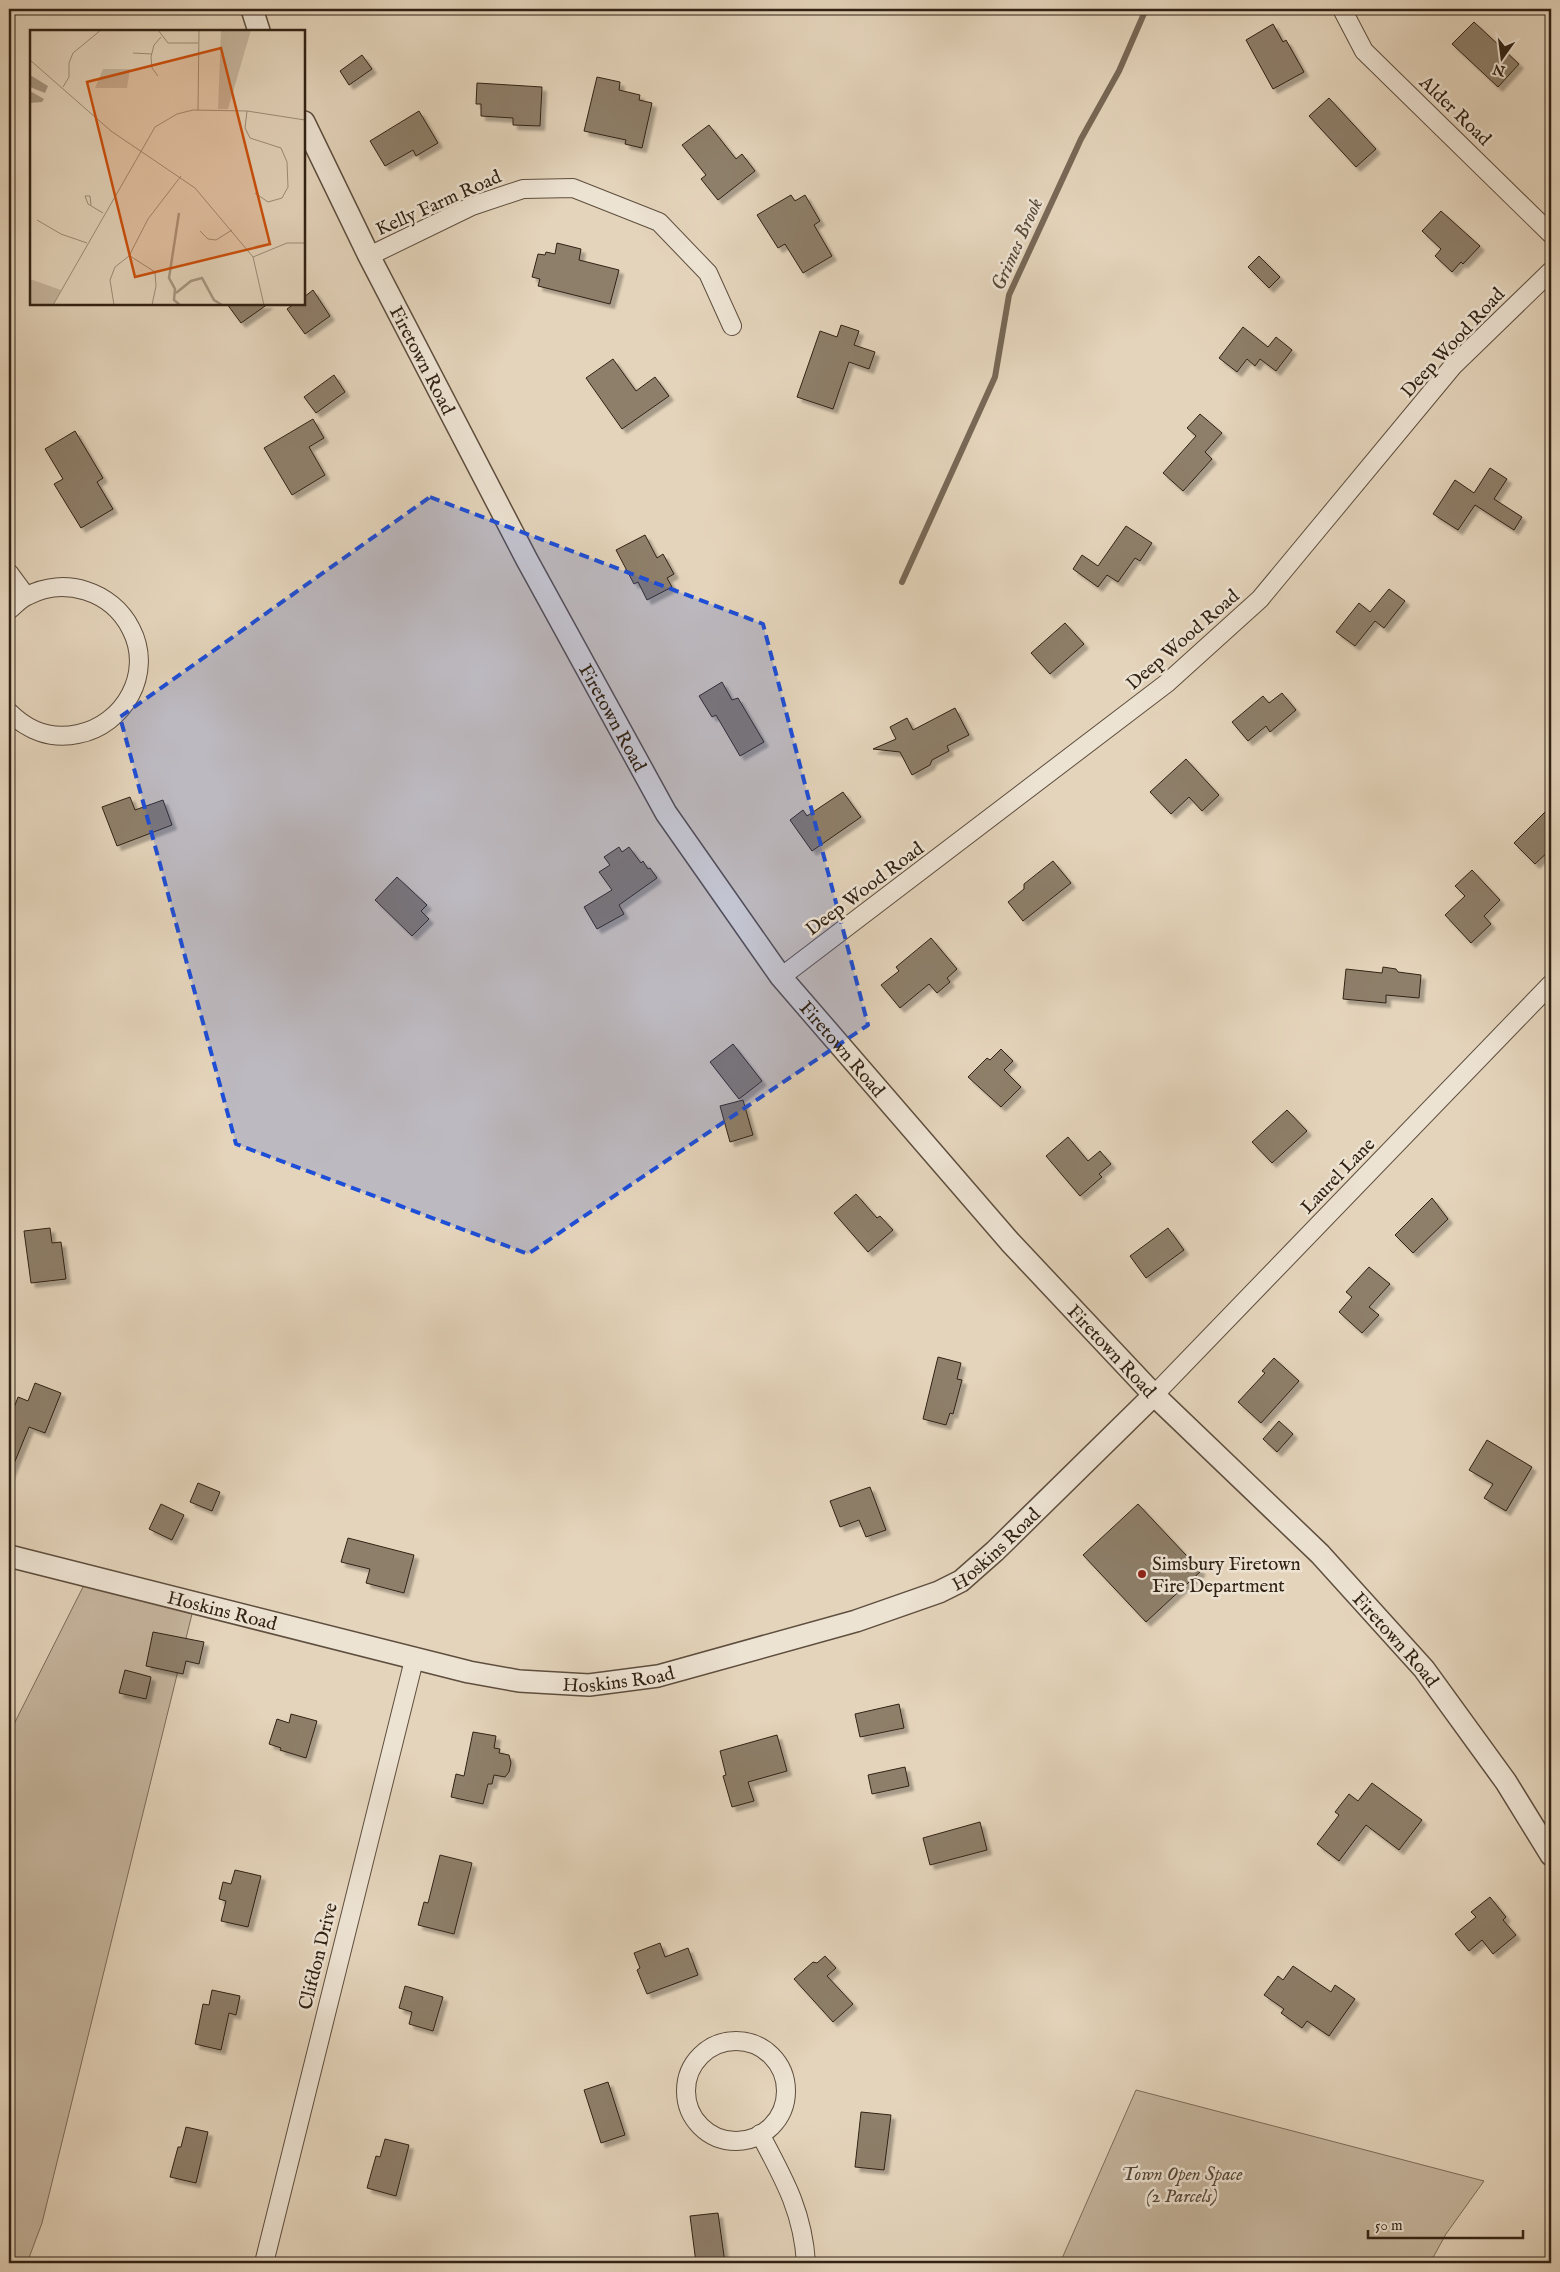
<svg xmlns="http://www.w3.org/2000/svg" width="1560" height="2272" font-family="'IM FELL English',serif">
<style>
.green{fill:#c6b69f;stroke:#7c6c5a}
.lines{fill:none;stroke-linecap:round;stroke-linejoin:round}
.stream{stroke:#786856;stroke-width:6}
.building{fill:#8e7f6b;stroke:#312214;filter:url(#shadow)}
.minor-casing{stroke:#5e4e3e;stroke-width:20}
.tertiary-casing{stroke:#5e4e3e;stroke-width:24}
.minor{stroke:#ede3d3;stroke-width:18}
.tertiary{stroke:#ede3d3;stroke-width:21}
.marked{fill:#1d4ed8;fill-opacity:0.2;stroke:#1d4ed8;stroke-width:4;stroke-dasharray:10 6;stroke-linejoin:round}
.poi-dot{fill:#8f2418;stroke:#ede3d3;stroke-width:2}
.labels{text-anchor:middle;stroke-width:5;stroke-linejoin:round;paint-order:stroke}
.street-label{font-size:19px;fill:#312214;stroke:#ede3d3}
.poi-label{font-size:19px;fill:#312214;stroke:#ede3d3;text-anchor:start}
.park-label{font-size:19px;font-style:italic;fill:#564737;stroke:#ede3d3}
.water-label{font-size:20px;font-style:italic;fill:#5a4b3a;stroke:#ede3d3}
.inset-river{fill:none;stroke:#a79782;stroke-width:2.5}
.inset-road{fill:none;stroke:#9c8d78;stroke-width:1}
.view{fill:#cd510d;fill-opacity:0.15;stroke:#cd510d;stroke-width:2.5}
.inset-edge{fill:none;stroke:#312214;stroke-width:2.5}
</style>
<defs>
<filter id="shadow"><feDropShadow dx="4.5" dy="4.5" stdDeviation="1" flood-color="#0004"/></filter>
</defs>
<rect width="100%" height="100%" fill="#e4d4bb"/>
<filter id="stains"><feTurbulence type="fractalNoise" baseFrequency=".004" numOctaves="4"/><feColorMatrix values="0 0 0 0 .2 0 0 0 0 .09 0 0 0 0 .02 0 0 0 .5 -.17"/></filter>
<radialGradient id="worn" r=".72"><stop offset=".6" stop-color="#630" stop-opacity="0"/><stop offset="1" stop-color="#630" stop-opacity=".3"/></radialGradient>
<g class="green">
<polygon points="84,1585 192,1614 42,2223 27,2263 9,2263 9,1734"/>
<polygon points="1136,2090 1484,2181 1446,2234 1430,2263 1060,2263"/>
</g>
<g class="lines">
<polyline class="stream" points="902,582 995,377 1009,295 1081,139 1119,71 1146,9"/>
</g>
<g class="building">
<polygon points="1474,22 1519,64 1498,87 1452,44"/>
<polygon points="1273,24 1283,42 1286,40 1304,72 1273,89 1246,40"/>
<polygon points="362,55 372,69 349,85 340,71"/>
<polygon points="597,77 620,82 619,90 640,95 639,100 652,103 642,148 625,144 626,140 584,131"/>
<polygon points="477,83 542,87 540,126 513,125 513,118 481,116 481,104 476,104"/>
<polygon points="1329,98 1376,149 1356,167 1309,116"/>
<polygon points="419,111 438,143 416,156 413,150 385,166 370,141"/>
<polygon points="709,125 736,159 742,154 755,171 718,200 701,179 706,175 682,145"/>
<polygon points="791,195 795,201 805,195 820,221 814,225 832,256 803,273 785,244 778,248 757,215"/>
<polygon points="1441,211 1480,246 1463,264 1461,262 1452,272 1435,256 1441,249 1422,231"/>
<polygon points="557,243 581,249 579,260 619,270 610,304 538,286 540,279 532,277 538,254 545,255 546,252 555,254"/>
<polygon points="1259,256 1280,277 1269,288 1248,267"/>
<polygon points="313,290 330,316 305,334 287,309 294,304 304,304 304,297"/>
<polygon points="227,304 268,304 241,323"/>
<polygon points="841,325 859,331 854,345 875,352 869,369 849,362 833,409 797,397 820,331 837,337"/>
<polygon points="1243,327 1268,347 1276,337 1292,350 1276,371 1260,359 1255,366 1247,359 1237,372 1219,358"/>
<polygon points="613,359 636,391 655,377 669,396 622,429 586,378"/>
<polygon points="334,375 345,392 316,413 304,397"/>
<polygon points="1200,414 1222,433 1205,452 1212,459 1183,491 1163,473 1196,436 1187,428"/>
<polygon points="313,419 324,438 309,447 325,475 292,495 264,448"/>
<polygon points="75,431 103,478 97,482 113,509 81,528 54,484 63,479 45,449"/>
<polygon points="1490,468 1507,479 1494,499 1522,517 1514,530 1475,505 1458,530 1433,514 1455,480 1474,493"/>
<polygon points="1126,526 1152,543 1140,561 1135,558 1118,582 1107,575 1098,587 1073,569 1082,555 1098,566"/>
<polygon points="645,535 657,558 663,554 674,574 667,578 672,587 647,600 638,582 634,584 616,550"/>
<polygon points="1389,589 1405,601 1384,628 1375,621 1355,646 1336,632 1359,603 1370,612"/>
<polygon points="1065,623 1084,644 1050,674 1031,653"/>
<polygon points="722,682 732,700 738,698 764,742 740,756 716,715 712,717 699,696"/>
<polygon points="1282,693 1296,710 1270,732 1266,726 1248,741 1232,722 1263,696 1269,703"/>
<polygon points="955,708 969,735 947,746 949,751 932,760 930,765 912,775 900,752 873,749 896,739 890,727 907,718 913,730"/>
<polygon points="1186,759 1219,795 1202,811 1189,797 1171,814 1150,792"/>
<polygon points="843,792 861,817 812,851 790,820 803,810 807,816"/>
<polygon points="130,797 135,810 163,800 172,825 117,846 102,807"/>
<polygon points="1551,806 1551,849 1535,864 1514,843"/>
<polygon points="619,847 622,852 629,847 641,863 643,861 648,869 650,868 657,878 619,905 624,914 597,929 584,907 612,890 599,872 610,865 604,857"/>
<polygon points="1053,861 1071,883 1023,921 1008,902 1024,889 1024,884"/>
<polygon points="1472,870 1500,900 1484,916 1491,924 1471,943 1445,915 1465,896 1455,886"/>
<polygon points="397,877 427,905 421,911 429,919 412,936 375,900"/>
<polygon points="931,938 957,969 947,978 950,982 937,993 929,984 900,1008 881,985 899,971 896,967"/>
<polygon points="1383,967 1396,969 1398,972 1421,975 1419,998 1386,995 1386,1003 1343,999 1346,969 1382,973"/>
<polygon points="733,1044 762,1081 739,1099 710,1062"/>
<polygon points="1001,1049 1013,1061 1004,1070 1021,1087 1001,1107 968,1077 987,1058 990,1060"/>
<polygon points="743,1100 753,1135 730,1142 720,1106"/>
<polygon points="1287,1110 1307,1131 1272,1163 1252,1142"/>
<polygon points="1068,1137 1088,1161 1100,1151 1111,1164 1099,1174 1102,1177 1080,1196 1046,1156"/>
<polygon points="856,1194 877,1218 880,1216 893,1230 868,1252 834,1213"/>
<polygon points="1432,1198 1448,1219 1413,1253 1395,1235"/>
<polygon points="50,1228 52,1243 61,1242 66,1279 31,1283 24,1231"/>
<polygon points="1168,1228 1184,1250 1146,1278 1130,1256"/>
<polygon points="1369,1267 1390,1284 1369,1307 1379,1315 1362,1333 1339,1312 1352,1297 1346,1292"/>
<polygon points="938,1357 961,1363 957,1379 962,1380 953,1414 950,1413 946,1425 923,1419"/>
<polygon points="1274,1358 1299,1381 1261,1423 1238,1402 1265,1373 1262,1371"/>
<polygon points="35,1383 61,1393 45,1433 29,1427 9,1476 9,1421 18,1397 28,1401"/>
<polygon points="1279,1421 1293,1434 1277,1452 1263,1439"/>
<polygon points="1487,1440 1532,1467 1506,1511 1484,1498 1493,1484 1469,1470"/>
<polygon points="198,1483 220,1492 212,1511 190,1502"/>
<polygon points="870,1487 886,1530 866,1537 859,1520 840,1527 830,1501"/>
<polygon points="161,1504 184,1515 172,1540 149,1529"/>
<polygon points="1138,1504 1201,1571 1146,1622 1083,1555"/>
<polygon points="348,1538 414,1555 404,1593 366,1583 370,1569 341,1562"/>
<polygon points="153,1632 204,1642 199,1664 186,1661 183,1674 146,1666"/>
<polygon points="125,1670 151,1677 146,1699 119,1693"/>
<polygon points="899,1704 904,1728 860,1737 855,1714"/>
<polygon points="291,1714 317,1721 306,1758 280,1750 281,1748 269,1744 277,1719 289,1723"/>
<polygon points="473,1732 496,1736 494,1748 500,1749 499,1753 509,1755 511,1763 509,1772 505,1777 494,1775 492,1784 488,1784 483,1804 451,1797 456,1774 464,1776"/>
<polygon points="777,1735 787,1771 748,1782 754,1801 732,1807 723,1776 726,1775 720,1751"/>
<polygon points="905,1767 909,1786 872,1794 868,1775"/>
<polygon points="1372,1783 1422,1820 1399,1850 1366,1825 1339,1861 1317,1844 1339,1815 1335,1812 1349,1794 1358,1801"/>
<polygon points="980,1822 987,1850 930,1865 923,1838"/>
<polygon points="440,1855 472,1863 454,1934 418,1925 424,1902 428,1903"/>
<polygon points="235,1870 261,1876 248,1927 221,1921 226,1901 219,1899 223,1882 231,1884"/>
<polygon points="1490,1897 1506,1917 1503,1920 1516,1935 1493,1954 1482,1940 1469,1951 1455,1934 1476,1917 1471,1912"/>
<polygon points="660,1943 665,1957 688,1948 698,1975 647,1994 637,1970 640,1968 634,1953"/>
<polygon points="825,1956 836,1968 827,1976 853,2004 833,2022 794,1979 813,1962 817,1963"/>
<polygon points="1293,1966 1331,1992 1335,1985 1355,1999 1329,2036 1307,2021 1302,2028 1281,2013 1284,2009 1264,1995 1278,1976 1283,1980"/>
<polygon points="405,1986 443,1997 433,2031 409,2024 412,2012 399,2008"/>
<polygon points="212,1990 240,1996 236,2015 229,2013 221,2050 195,2044 203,2004 209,2005"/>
<polygon points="608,2082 625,2135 601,2143 584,2090"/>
<polygon points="861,2112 891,2115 884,2170 855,2167"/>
<polygon points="186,2127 208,2132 196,2183 170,2177 178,2147 181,2147"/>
<polygon points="385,2139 409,2145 396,2196 367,2188 376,2156 380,2157"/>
<polygon points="718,2213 725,2263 696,2263 690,2216"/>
</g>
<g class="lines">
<defs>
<g id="minor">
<polyline points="1342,9 1364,51 1551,234"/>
<polyline points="369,256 472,206 523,189 573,188 659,222 708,273 732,326"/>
<polyline points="9,573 26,596"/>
<path d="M9 610C14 606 20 599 27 596 64 576 112 591 131 629 154 673 124 725 78 734 51 740 27 730 9 712"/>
<polyline points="781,977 1167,683 1260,599 1453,366 1551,271"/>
<polyline points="1154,1395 1551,984"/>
<circle cx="736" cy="2091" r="50"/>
<path d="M760 2134C784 2179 803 2212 806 2263"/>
<polyline points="264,2263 414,1660"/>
</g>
<g id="tertiary">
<polyline points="252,9 259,31"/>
<path id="s1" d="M304 122 369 256 527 560 666 813 781 977 1010 1242 1154 1395 1320 1554 1424 1669 1506 1782 1551 1855"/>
<path id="s2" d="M9 1556 469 1672 519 1681 589 1685 658 1676 856 1621 939 1592 961 1581 995 1551 1154 1395"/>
</g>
</defs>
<use href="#minor" class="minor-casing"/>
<use href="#tertiary" class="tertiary-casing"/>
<use href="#minor" class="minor"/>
<use href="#tertiary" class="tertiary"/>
</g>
<path class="marked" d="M430 497 763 624 868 1025 528 1254 236 1144 120 717Z"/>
<circle class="poi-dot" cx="1142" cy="1574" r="5"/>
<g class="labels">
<g class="street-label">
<text transform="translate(1456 110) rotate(44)" y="7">Alder Road</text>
<text transform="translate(438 202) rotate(-24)" y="7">Kelly Farm Road</text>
<text transform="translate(1452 342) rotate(-47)" y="7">Deep Wood Road</text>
<text dy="7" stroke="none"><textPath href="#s1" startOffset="266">Firetown Road</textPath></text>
<text transform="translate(1182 639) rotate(-41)" y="7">Deep Wood Road</text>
<text dy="7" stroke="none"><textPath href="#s1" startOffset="671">Firetown Road</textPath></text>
<text transform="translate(864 888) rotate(-37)" y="7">Deep Wood Road</text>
<text dy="7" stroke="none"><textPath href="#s1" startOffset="1075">Firetown Road</textPath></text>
<text transform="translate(1337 1175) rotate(-46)" y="7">Laurel Lane</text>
<text dy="7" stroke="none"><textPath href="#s1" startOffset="1480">Firetown Road</textPath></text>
<text dy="7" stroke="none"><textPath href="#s2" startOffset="1030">Hoskins Road</textPath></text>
<text dy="7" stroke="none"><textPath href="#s2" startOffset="220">Hoskins Road</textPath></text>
<text dy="7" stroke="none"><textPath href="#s1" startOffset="1885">Firetown Road</textPath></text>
<text dy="7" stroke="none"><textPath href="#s2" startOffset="625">Hoskins Road</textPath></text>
<text transform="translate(317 1956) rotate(-76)" y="7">Clifdon Drive</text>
</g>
<g class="poi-label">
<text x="1152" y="1570">Simsbury Firetown<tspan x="1152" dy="22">Fire Department</tspan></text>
</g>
<g class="park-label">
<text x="1182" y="2180">Town Open Space<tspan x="1182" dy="22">(2 Parcels)</tspan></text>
</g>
<g class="water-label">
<text transform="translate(1016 244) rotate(-66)" y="7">Grimes Brook</text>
</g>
</g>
<g transform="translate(30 30)">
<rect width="275" height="275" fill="#e4d4bb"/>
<path d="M191 0H221L198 79H188ZM73 39H100L97 58H65ZM0 249 31 260 23 275H0Z" fill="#c6b69f"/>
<path d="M0 45 18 56 15 63 0 57ZM0 61 14 69 12 72 0 73Z" fill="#a79782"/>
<path class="inset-river" d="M149 183 139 248 145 259 144 270 150 275M146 263 161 251 172 248 184 270 192 275"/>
<path class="inset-road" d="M128 0 138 13H168M103 23 122 24M0 30 81 101 165 158 223 227 234 275M128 46 122 38 121 27 124 15 131 7M33 57 39 47V33L43 23 71 0M168 80 169 0M217 81 215 98 220 108 251 118 257 132 258 157 252 168 238 172 225 163M61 175 60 166H55L58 174 73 183M7 190 31 204 57 213M170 201 178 209 186 210 202 200M100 226 125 242 126 256 122 275M223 227 257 213H275M23 275 125 97 147 84 163 80 217 81 275 90M84 275 80 250 85 237 99 226 118 189 151 146"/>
<path class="view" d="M191 18 240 214 105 247 57 52Z"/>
<rect width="275" height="275" class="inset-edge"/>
</g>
<rect width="1560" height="2272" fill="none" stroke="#e4d4bb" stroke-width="30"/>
<rect x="10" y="10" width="1540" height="2252" fill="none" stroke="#312214" stroke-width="2.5"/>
<rect x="15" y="15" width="1530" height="2242" fill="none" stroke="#312214"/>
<g transform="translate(1502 58) rotate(194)" stroke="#ede3d3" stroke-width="4" paint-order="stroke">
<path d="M0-4L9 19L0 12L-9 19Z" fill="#312214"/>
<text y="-8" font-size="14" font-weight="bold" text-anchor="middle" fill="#312214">N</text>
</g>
<path d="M1368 2230v8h155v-8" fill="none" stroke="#312214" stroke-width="2.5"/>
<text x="1375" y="2230" font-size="15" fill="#312214" stroke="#ede3d3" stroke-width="4" paint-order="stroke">50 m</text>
<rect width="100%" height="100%" filter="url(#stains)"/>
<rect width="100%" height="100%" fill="url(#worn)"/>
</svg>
